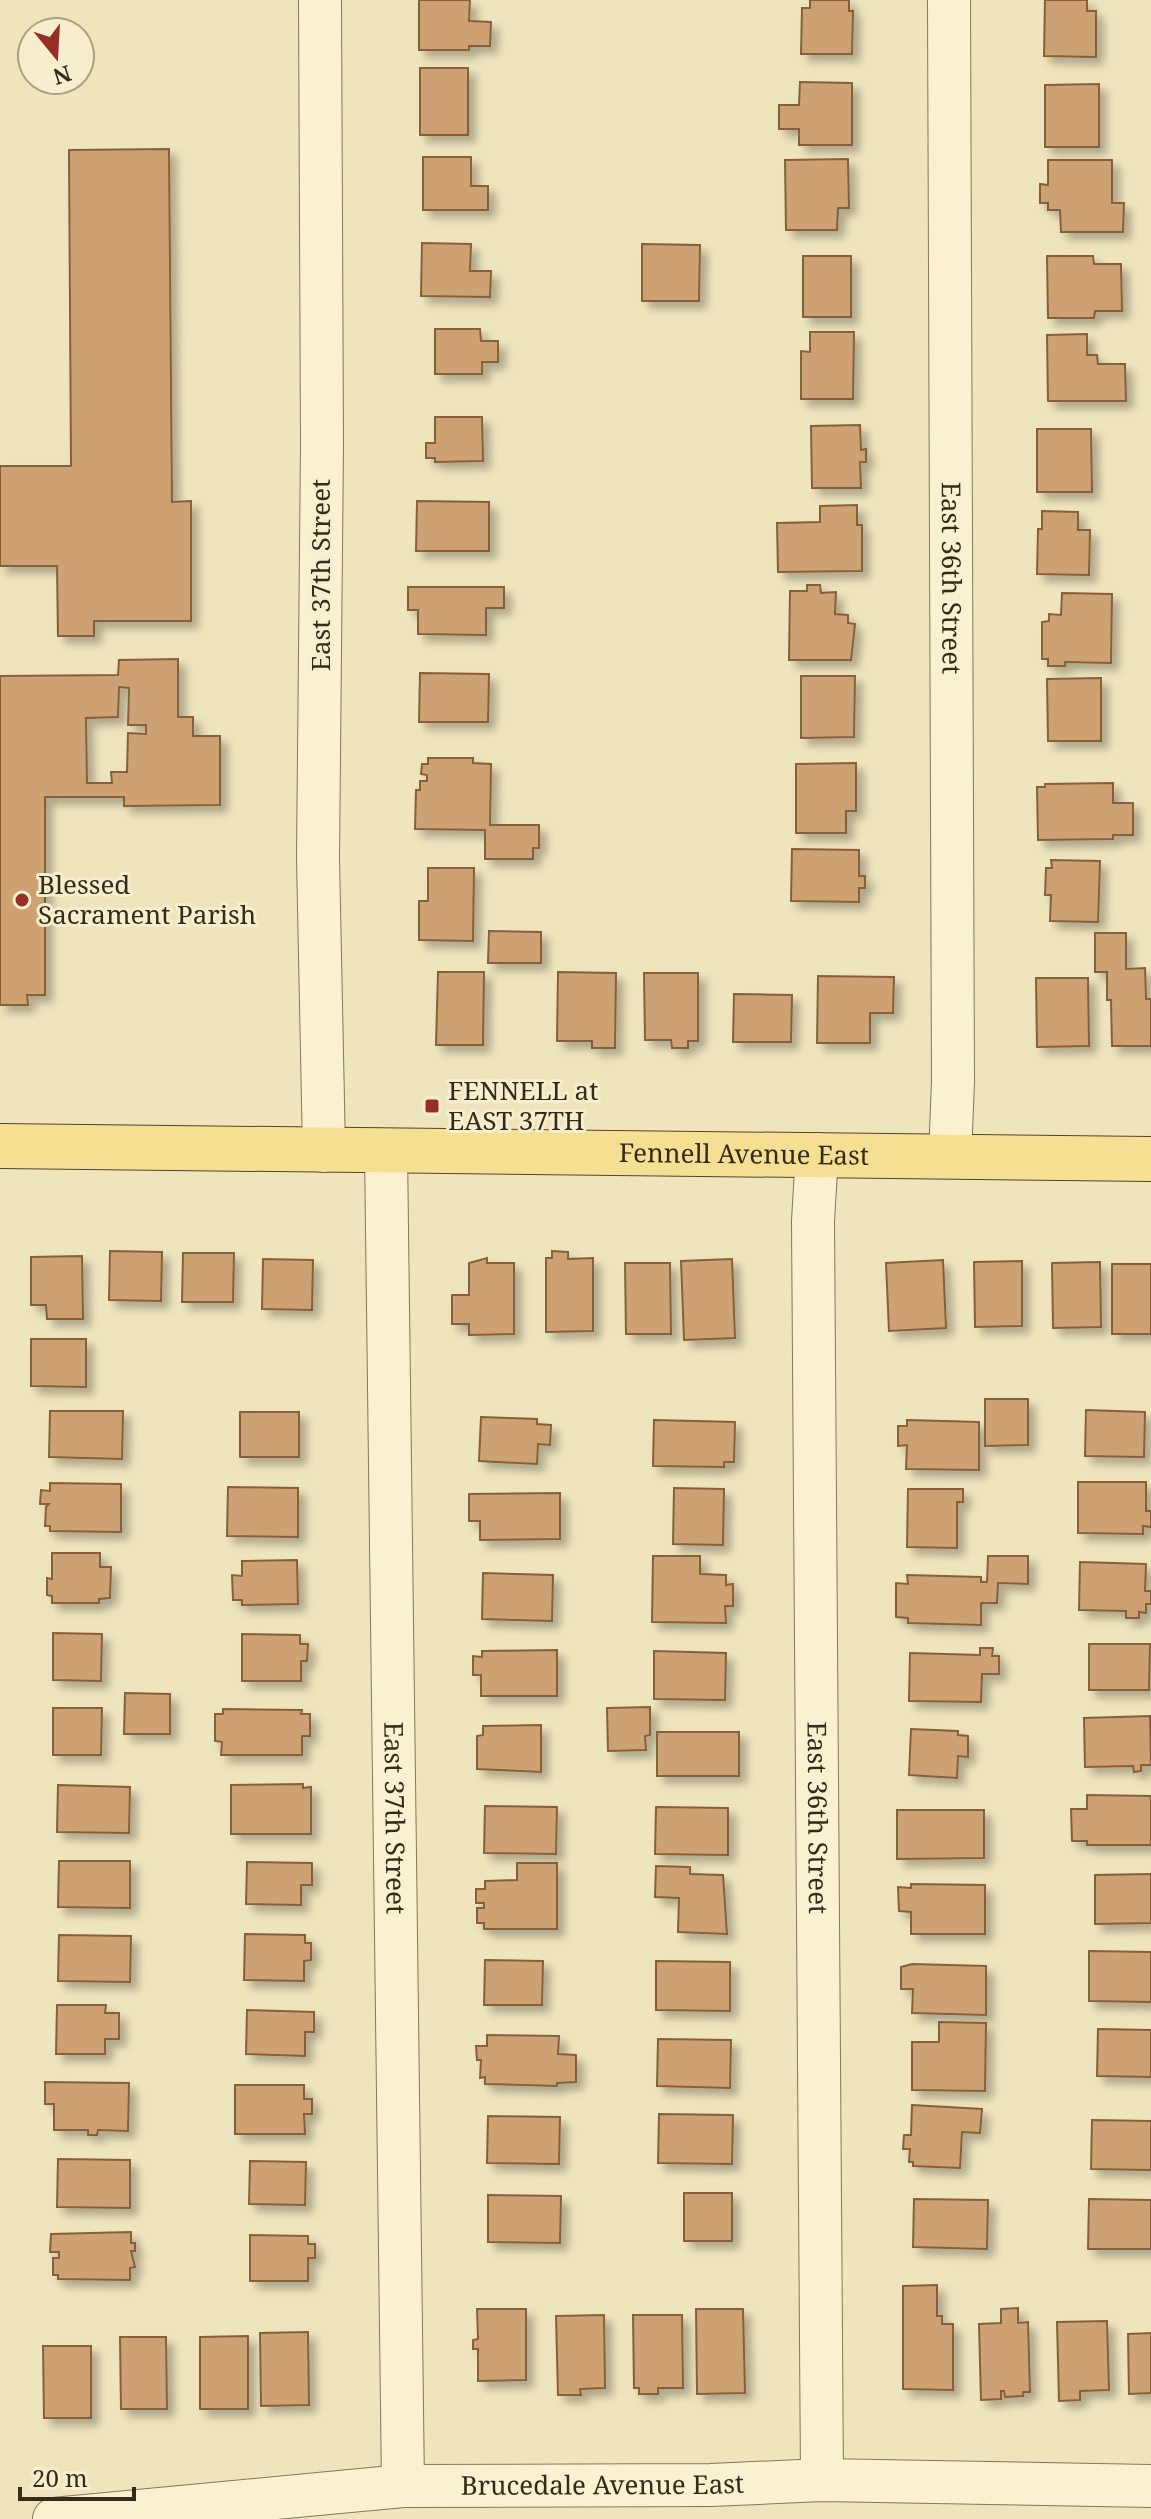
<svg xmlns="http://www.w3.org/2000/svg" width="1151" height="2519" font-family="'Noto Serif',serif">
<style>
.building{fill:#cea172;stroke:#87603b;stroke-width:2;fill-rule:evenodd;filter:url(#shadow)}
.lines{fill:none;stroke-linecap:round;stroke-linejoin:round}
.minor-casing{stroke:#877556;stroke-width:44}
.major-casing{stroke:#55422b;stroke-width:46}
.minor{stroke:#faf1d1;stroke-width:42}
.major{stroke:#f4df93;stroke-width:44}
.poi-dot{fill:#982e24;stroke:#f6eecd;stroke-width:3}
.labels{text-anchor:middle;stroke-width:6;stroke-linejoin:round;paint-order:stroke}
.street-label{font-size:26px;fill:#362b1b;stroke:#f6eecd}
.poi-label{font-size:26px;fill:#362b1b;stroke:#f6eecd;text-anchor:start}
</style>
<defs>
<filter id="shadow"><feDropShadow dx="7" dy="7" stdDeviation="4" flood-color="#0004"/></filter>
</defs>
<rect width="100%" height="100%" fill="#efe5bd"/>
<g class="building">
<polygon points="419,0 470,0 469,21 491,22 490,46 469,46 469,50 419,50"/>
<polygon points="810,0 849,0 849,11 853,11 852,54 801,54 802,8 810,8"/>
<polygon points="1045,0 1087,0 1087,11 1096,11 1096,57 1044,56"/>
<rect x="420" y="68" width="48" height="67"/>
<polygon points="800,82 852,83 852,145 799,145 799,129 779,129 779,105 799,105"/>
<polygon points="1099,84 1099,147 1045,147 1045,85"/>
<polygon points="169,149 172,502 191,501 191,621 94,621 94,636 58,636 57,566 0,566 0,466 71,466 69,150"/>
<polygon points="423,157 471,157 471,186 488,186 488,210 423,210"/>
<polygon points="848,159 849,208 838,208 837,230 786,230 785,160"/>
<polygon points="1048,160 1112,160 1112,203 1124,203 1123,232 1061,232 1060,210 1048,210 1048,203 1040,203 1040,184 1048,185"/>
<polygon points="422,243 471,244 470,271 491,271 490,297 421,296"/>
<polygon points="642,244 700,245 699,301 642,301"/>
<rect x="803" y="256" width="48" height="61"/>
<polygon points="1047,256 1093,256 1094,264 1121,264 1122,311 1095,311 1094,318 1048,318"/>
<polygon points="435,329 480,329 481,341 498,341 498,362 482,362 482,374 435,374"/>
<polygon points="810,332 854,332 853,399 801,399 801,351 810,352"/>
<polygon points="1087,334 1087,355 1097,355 1098,364 1125,364 1126,401 1048,401 1047,335"/>
<polygon points="435,417 482,417 483,461 435,462 435,458 426,458 426,443 435,443"/>
<polygon points="860,425 861,450 866,449 866,462 860,462 861,488 812,488 811,426"/>
<polygon points="1037,429 1091,429 1092,492 1037,492"/>
<polygon points="417,501 489,502 489,551 416,551"/>
<polygon points="857,505 857,525 862,525 862,571 778,572 777,523 820,522 820,506"/>
<polygon points="1042,511 1078,512 1078,530 1090,530 1089,575 1037,574 1038,529 1042,529"/>
<polygon points="807,585 820,585 821,593 836,592 835,614 848,615 848,623 855,624 851,660 789,660 790,591 807,591"/>
<polygon points="408,587 504,587 504,608 486,608 486,635 418,634 418,610 408,610"/>
<polygon points="1062,593 1112,594 1111,663 1065,662 1065,666 1048,666 1048,659 1042,659 1042,622 1049,621 1049,614 1061,615"/>
<path d="M178 659V717H193V736H220V805L124 806V797H45V995H27L28 1005H0V676L118 675 119 660ZM119 687 129 688 128 725H146V734L128 733 127 772H111L112 783H87L86 718 118 717Z"/>
<polygon points="420,673 489,674 488,722 419,722"/>
<polygon points="801,676 855,676 854,737 801,738"/>
<polygon points="1101,678 1101,741 1048,741 1047,679"/>
<polygon points="428,758 473,758 473,763 491,764 490,825 539,825 539,848 533,848 533,859 485,859 485,830 415,829 416,790 420,790 420,781 427,781 427,775 421,774 422,764 428,764"/>
<polygon points="856,763 856,811 846,811 846,833 796,833 796,764"/>
<polygon points="1113,783 1113,803 1133,803 1133,835 1113,835 1113,839 1038,840 1037,787 1045,787 1045,784"/>
<polygon points="792,849 859,850 859,876 865,876 865,888 859,888 859,902 791,901"/>
<polygon points="1051,860 1100,861 1098,922 1050,921 1051,895 1045,895 1046,868 1052,868"/>
<polygon points="428,868 474,868 473,941 419,940 419,901 428,901"/>
<polygon points="489,931 541,932 541,963 488,963"/>
<polygon points="1095,933 1126,933 1126,969 1145,968 1146,999 1151,999 1151,1046 1112,1046 1111,1000 1107,1000 1107,972 1095,972"/>
<polygon points="438,972 484,972 483,1045 436,1045"/>
<polygon points="558,972 616,973 615,1048 592,1048 592,1041 557,1041"/>
<polygon points="644,973 698,973 698,1041 688,1041 688,1048 672,1048 671,1040 645,1040"/>
<polygon points="818,976 894,977 893,1013 870,1013 870,1043 817,1043"/>
<polygon points="1036,978 1088,978 1089,1046 1037,1047"/>
<polygon points="734,994 792,995 791,1042 733,1042"/>
<polygon points="110,1251 162,1252 161,1301 109,1300"/>
<polygon points="552,1251 568,1252 568,1259 593,1258 593,1331 546,1332 546,1258 552,1258"/>
<polygon points="183,1253 234,1253 233,1302 182,1302"/>
<polygon points="82,1256 83,1319 47,1319 46,1305 31,1305 31,1257"/>
<polygon points="487,1258 487,1263 514,1263 514,1334 469,1335 469,1324 452,1324 452,1295 469,1295 469,1263"/>
<polygon points="263,1259 313,1260 312,1310 262,1309"/>
<polygon points="732,1259 735,1338 684,1340 681,1261"/>
<polygon points="943,1260 946,1328 889,1331 886,1263"/>
<polygon points="1022,1261 1022,1326 975,1327 974,1262"/>
<polygon points="1100,1262 1101,1327 1053,1328 1052,1263"/>
<polygon points="625,1263 670,1263 671,1334 626,1334"/>
<rect x="1112" y="1264" width="39" height="70"/>
<polygon points="31,1339 86,1339 86,1387 31,1386"/>
<polygon points="985,1399 1028,1399 1028,1445 985,1446"/>
<polygon points="1086,1410 1145,1412 1144,1457 1085,1456"/>
<polygon points="50,1411 123,1411 122,1459 49,1457"/>
<rect x="240" y="1412" width="59" height="45"/>
<polygon points="481,1417 537,1419 537,1424 551,1425 550,1445 538,1444 537,1464 479,1461"/>
<polygon points="654,1420 735,1422 734,1462 724,1462 724,1467 653,1466"/>
<polygon points="907,1420 979,1422 979,1470 906,1469 907,1445 898,1446 898,1426 907,1426"/>
<polygon points="1078,1482 1146,1482 1146,1511 1151,1511 1151,1527 1143,1526 1143,1534 1078,1533"/>
<polygon points="50,1483 121,1484 121,1532 50,1531 50,1526 45,1526 46,1507 49,1504 40,1504 41,1490 50,1491"/>
<polygon points="228,1487 298,1488 298,1537 227,1536"/>
<polygon points="674,1488 724,1489 723,1545 673,1544"/>
<polygon points="908,1489 963,1489 963,1502 957,1502 957,1548 907,1547"/>
<polygon points="560,1493 560,1539 480,1540 480,1521 469,1521 469,1494"/>
<polygon points="52,1553 100,1553 100,1567 111,1567 110,1598 99,1599 99,1603 52,1603 52,1596 47,1595 47,1578 52,1579"/>
<polygon points="653,1556 700,1556 700,1574 726,1575 726,1585 733,1584 733,1606 725,1606 726,1623 652,1622"/>
<polygon points="988,1556 1028,1556 1028,1584 998,1583 997,1603 981,1603 981,1625 908,1623 908,1618 896,1617 896,1583 908,1584 907,1575 981,1577 981,1582 987,1582"/>
<polygon points="297,1560 298,1604 242,1605 242,1600 233,1600 232,1575 242,1576 242,1561"/>
<polygon points="1080,1562 1146,1564 1145,1591 1151,1591 1151,1604 1146,1604 1146,1613 1139,1612 1139,1618 1126,1618 1126,1611 1079,1610"/>
<polygon points="483,1573 553,1575 552,1621 482,1619"/>
<polygon points="53,1633 102,1634 101,1681 53,1680"/>
<polygon points="242,1634 300,1635 300,1644 308,1644 307,1661 301,1661 301,1681 242,1681"/>
<polygon points="1089,1644 1150,1644 1149,1690 1089,1690"/>
<polygon points="980,1648 993,1648 992,1656 999,1656 999,1674 982,1674 981,1702 909,1701 910,1653 980,1655"/>
<polygon points="557,1650 557,1696 481,1696 481,1675 473,1675 473,1656 482,1657 482,1651"/>
<polygon points="654,1651 726,1653 725,1700 654,1699"/>
<polygon points="125,1693 170,1694 170,1734 124,1734"/>
<polygon points="650,1707 650,1735 645,1736 646,1750 608,1751 607,1708"/>
<polygon points="53,1708 102,1708 101,1755 53,1755"/>
<polygon points="223,1709 302,1710 301,1714 310,1714 310,1736 302,1736 302,1755 221,1755 222,1742 215,1741 215,1714 223,1714"/>
<polygon points="1150,1716 1151,1765 1141,1765 1141,1771 1134,1772 1133,1766 1085,1767 1084,1718"/>
<polygon points="541,1725 541,1772 477,1769 477,1736 483,1735 483,1726"/>
<polygon points="911,1729 958,1731 958,1735 968,1736 968,1757 958,1756 957,1778 909,1775"/>
<rect x="657" y="1732" width="82" height="44"/>
<polygon points="303,1784 303,1788 311,1787 311,1834 231,1834 231,1785"/>
<polygon points="58,1785 130,1787 129,1833 57,1832"/>
<polygon points="1087,1795 1151,1796 1151,1845 1087,1845 1087,1841 1072,1841 1071,1809 1087,1809"/>
<polygon points="485,1806 557,1807 556,1854 484,1853"/>
<polygon points="656,1807 728,1808 728,1855 655,1854"/>
<polygon points="897,1810 984,1810 984,1858 897,1859"/>
<polygon points="59,1861 130,1861 130,1908 58,1907"/>
<polygon points="247,1862 312,1863 312,1885 301,1885 301,1905 246,1904"/>
<polygon points="517,1863 557,1863 557,1929 484,1929 484,1923 477,1923 477,1908 484,1908 484,1903 476,1903 476,1889 485,1889 485,1881 517,1880"/>
<polygon points="656,1866 690,1867 690,1874 723,1875 727,1934 678,1932 679,1898 655,1897"/>
<polygon points="1151,1874 1151,1923 1095,1924 1095,1875"/>
<polygon points="911,1884 985,1885 985,1934 911,1934 911,1912 899,1911 898,1887 911,1888"/>
<polygon points="245,1934 305,1935 305,1943 311,1943 311,1960 304,1961 304,1981 244,1980"/>
<polygon points="59,1935 131,1936 130,1982 58,1981"/>
<polygon points="1089,1951 1151,1952 1151,2002 1089,2001"/>
<polygon points="485,1960 543,1961 542,2005 484,2005"/>
<polygon points="656,1961 730,1962 730,2011 656,2010"/>
<polygon points="912,1964 986,1966 986,2015 912,2013 913,1989 901,1989 901,1967"/>
<polygon points="57,2005 106,2005 105,2013 119,2013 119,2039 105,2039 105,2054 56,2054"/>
<polygon points="247,2010 314,2012 314,2032 305,2032 305,2056 246,2054"/>
<polygon points="939,2022 986,2023 985,2091 912,2090 912,2042 939,2042"/>
<polygon points="1098,2029 1151,2030 1151,2077 1097,2076"/>
<polygon points="487,2035 559,2036 558,2054 576,2055 576,2082 557,2083 557,2086 485,2084 485,2077 480,2078 481,2060 477,2060 476,2046 487,2046"/>
<polygon points="658,2039 731,2040 730,2088 657,2086"/>
<polygon points="45,2082 129,2083 128,2131 98,2130 97,2135 88,2135 88,2130 54,2130 54,2104 45,2104"/>
<polygon points="235,2085 304,2085 304,2099 312,2099 312,2114 304,2114 305,2134 235,2134"/>
<polygon points="912,2105 982,2109 980,2133 962,2132 960,2168 913,2166 913,2162 909,2162 910,2149 903,2149 904,2135 911,2135"/>
<polygon points="659,2114 733,2115 732,2164 658,2163"/>
<polygon points="488,2116 560,2117 559,2164 487,2163"/>
<polygon points="1092,2120 1151,2121 1151,2170 1091,2169"/>
<polygon points="58,2159 130,2160 130,2208 57,2207"/>
<polygon points="250,2161 306,2162 305,2205 249,2204"/>
<rect x="684" y="2193" width="48" height="48"/>
<polygon points="488,2195 561,2196 560,2243 488,2242"/>
<polygon points="914,2199 988,2200 987,2249 913,2247"/>
<polygon points="1089,2199 1151,2200 1151,2249 1088,2249"/>
<polygon points="131,2232 131,2243 135,2243 135,2251 131,2251 135,2267 130,2268 130,2280 58,2279 58,2275 53,2275 53,2258 59,2258 59,2252 50,2252 51,2234"/>
<polygon points="250,2235 308,2236 308,2244 315,2244 315,2258 308,2258 308,2281 250,2281"/>
<polygon points="937,2285 937,2316 942,2316 942,2324 953,2324 953,2390 903,2389 903,2286"/>
<polygon points="1018,2308 1018,2323 1028,2322 1030,2392 1023,2392 1023,2396 1005,2397 1004,2391 1001,2391 1001,2399 981,2400 979,2324 1001,2323 1001,2309"/>
<polygon points="477,2309 526,2309 526,2380 478,2381 478,2349 473,2349 473,2340 478,2339"/>
<polygon points="696,2309 743,2309 745,2393 697,2394"/>
<polygon points="604,2315 605,2388 580,2389 581,2395 558,2395 556,2316"/>
<polygon points="633,2315 682,2315 683,2388 658,2388 658,2394 639,2394 639,2388 634,2388"/>
<polygon points="1107,2321 1109,2390 1080,2391 1080,2400 1059,2401 1057,2322"/>
<polygon points="308,2332 309,2405 261,2406 260,2333"/>
<polygon points="1151,2333 1151,2393 1129,2394 1128,2334"/>
<polygon points="248,2336 248,2409 200,2409 200,2337"/>
<polygon points="120,2337 166,2337 167,2409 121,2409"/>
<polygon points="43,2346 91,2346 91,2418 44,2418"/>
</g>
<g class="lines">
<defs>
<g id="minor">
<polyline points="320,0 322,445 318,858 324,1151"/>
<path id="s1" d="M949 0 953 1082 950 1156"/>
<path id="s2" d="M386 1150 403 2486"/>
<path id="s3" d="M817 1154 813 1221 822 2480"/>
<path id="s4" d="M54 2519 403 2486 711 2485 822 2480 1151 2486"/>
</g>
<g id="major">
<path id="s5" d="M0 1146 1151 1159"/>
</g>
</defs>
<use href="#minor" class="minor-casing"/>
<use href="#major" class="major-casing"/>
<use href="#minor" class="minor"/>
<use href="#major" class="major"/>
</g>
<g class="poi-dot">
<circle cx="22" cy="900" r="8"/>
<rect x="424" y="1098" width="16" height="16" rx="4"/>
</g>
<g class="labels">
<g class="street-label">
<text transform="translate(321 575) rotate(-90)" y="9">East 37th Street</text>
<text dy="9" stroke="none"><textPath href="#s1" startOffset="578">East 36th Street</textPath></text>
<text dy="9" stroke="none"><textPath href="#s5" startOffset="744">Fennell Avenue East</textPath></text>
<text dy="9" stroke="none"><textPath href="#s3" startOffset="664">East 36th Street</textPath></text>
<text dy="9" stroke="none"><textPath href="#s2" startOffset="668">East 37th Street</textPath></text>
<text dy="9" stroke="none"><textPath href="#s4" startOffset="550">Brucedale Avenue East</textPath></text>
</g>
<g class="poi-label">
<text x="38" y="894">Blessed<tspan x="38" dy="30">Sacrament Parish</tspan></text>
<text x="448" y="1100">FENNELL at<tspan x="448" dy="30">EAST 37TH</tspan></text>
</g>
</g>
<g transform="translate(56 56) rotate(162)"><circle r="38" fill="#f6eecd" stroke="#a9a086" stroke-width="2"/>
<path d="M0-6L14 30L0 20L-14 30Z" fill="#982e24"/>
<text y="-12" font-size="22" font-weight="bold" text-anchor="middle" fill="#362b1b">N</text>
</g>
<path d="M20 2487v12h114v-12" fill="none" stroke="#362b1b" stroke-width="4"/>
<text x="32" y="2487" font-size="24" fill="#362b1b" stroke="#f6eecd" stroke-width="6" paint-order="stroke">20 m</text>
</svg>
